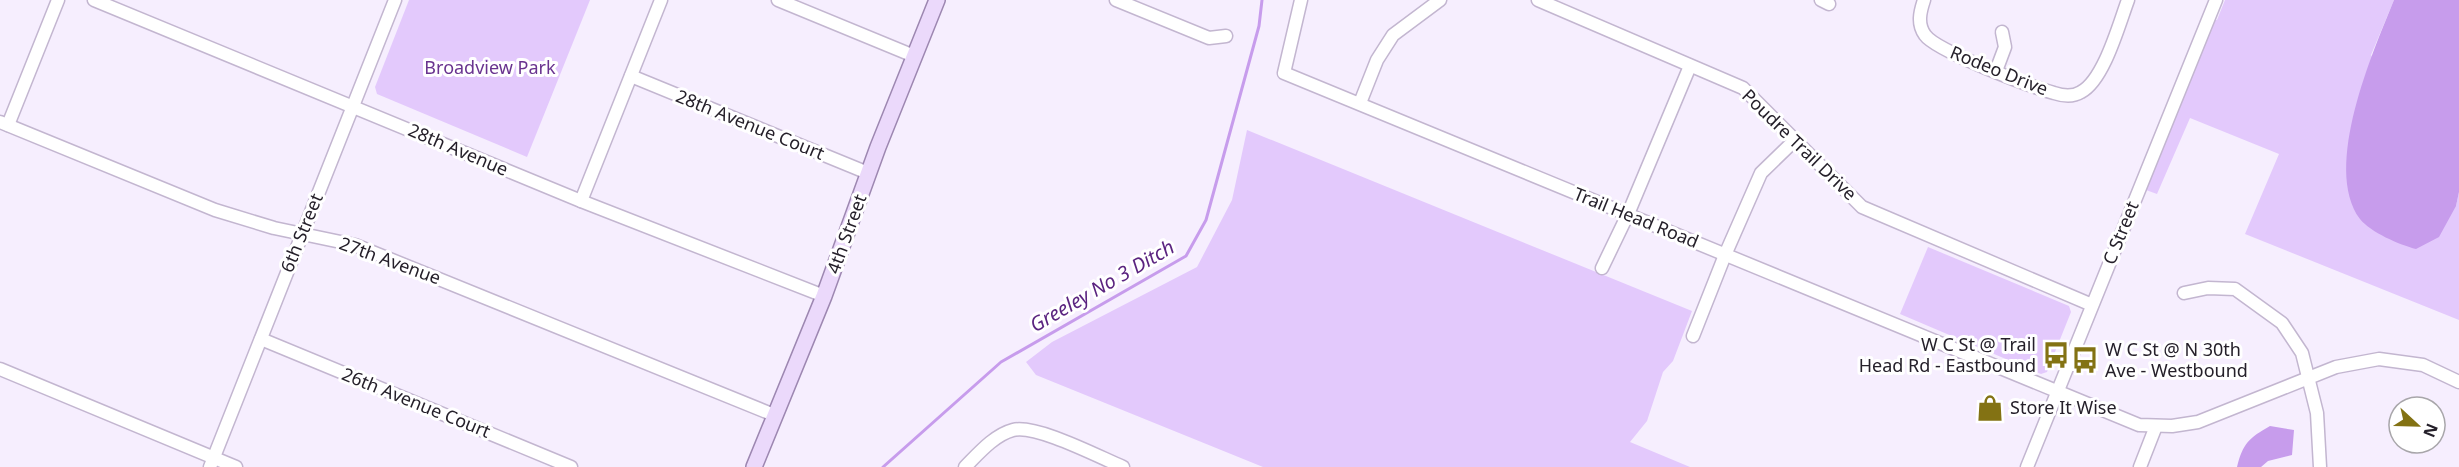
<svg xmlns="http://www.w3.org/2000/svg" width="2459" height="467" font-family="'Noto Sans',sans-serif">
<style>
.green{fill:#e3c9fc}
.water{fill:#c79cec}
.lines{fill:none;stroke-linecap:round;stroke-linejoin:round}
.stream{stroke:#c79cec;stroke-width:3}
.minor-casing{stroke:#c3b6d0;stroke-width:15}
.major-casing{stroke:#9d87b1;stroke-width:18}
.minor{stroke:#fff;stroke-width:12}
.major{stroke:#ebd9fb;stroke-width:15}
.labels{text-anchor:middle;stroke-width:6;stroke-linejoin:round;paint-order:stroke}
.park-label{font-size:18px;fill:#69338f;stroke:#fff}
.street-label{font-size:18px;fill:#25202a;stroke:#fff}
.poi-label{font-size:18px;fill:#25202a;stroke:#fff;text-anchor:start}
.water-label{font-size:20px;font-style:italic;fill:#5b2480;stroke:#fff}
</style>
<rect width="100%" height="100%" fill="#f6eefe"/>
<g class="green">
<polygon points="409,0 590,0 527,157 377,94 375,87"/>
<polygon points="2225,0 2394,0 2371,55 2456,206 2459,192 2459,320 2245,234 2279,154 2190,118 2157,194 2146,190 2214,19 2217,20"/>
<polygon points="1247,130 1692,311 1673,361 1663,372 1647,421 1630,442 1690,467 1263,467 1036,375 1026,362 1052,342 1197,267 1232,200"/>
<polygon points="1928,247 2069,306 2071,312 2047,372 2041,374 1900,314"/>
</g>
<g class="water">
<path d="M2394 0H2459V192L2456 206 2439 237 2416 249C2400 245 2370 232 2360 219 2322 167 2373 52 2394 0Z"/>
<path d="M2270 426 2294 430 2292 455 2268 461 2261 467H2237C2243 443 2249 438 2270 426Z"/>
</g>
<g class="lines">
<polyline class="stream" points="883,467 1001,362 1186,256 1206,220 1259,26 1262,0"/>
<defs>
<g id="minor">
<polyline points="94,0 581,201 824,296"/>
<polyline points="778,0 914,56"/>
<polyline points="1116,0 1209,38 1226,36"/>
<polyline points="1301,0 1284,73 2139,425 2172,426 2198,422 2336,367 2379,359 2423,365 2459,382"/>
<polyline points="1538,0 1743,88 1862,207 2092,305"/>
<polyline points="1821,0 1829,4"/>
<path d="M1924 0C1920 12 1917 24 1925 35 1936 51 2032 87 2054 93 2063 96 2073 97 2081 92 2104 80 2119 24 2128 0"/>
<polyline points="1996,71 2005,47 2002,32"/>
<polyline points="631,76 868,173"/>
<polyline points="1360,103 1377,60 1393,35 1440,0"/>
<polyline points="0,122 215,210 274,228 355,245 774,415"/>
<polyline points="8,125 58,0"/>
<polyline points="581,201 661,0"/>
<polyline points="1602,268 1628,214 1690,66"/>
<polyline points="2184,293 2208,288 2235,289 2282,323 2302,353 2317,413 2320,467"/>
<polyline points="1693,336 1725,255 1761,173 1795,140"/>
<polyline points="261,339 571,467"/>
<polyline points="0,369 236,467"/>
<polyline points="210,467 395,0"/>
<path d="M965 467C978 454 994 435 1013 430 1036 424 1099 457 1123 467"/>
<polyline points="2027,467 2216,0"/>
<polyline points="2140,467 2156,426"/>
</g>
<polyline id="major" points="754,467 824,296 878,147 937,0"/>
</defs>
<use href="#minor" class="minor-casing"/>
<use href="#major" class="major-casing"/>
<use href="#minor" class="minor"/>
<use href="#major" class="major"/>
</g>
<defs>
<symbol id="bus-bare" viewBox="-9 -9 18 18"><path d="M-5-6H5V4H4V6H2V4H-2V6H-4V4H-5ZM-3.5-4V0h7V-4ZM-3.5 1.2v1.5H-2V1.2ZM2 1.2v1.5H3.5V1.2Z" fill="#837213" stroke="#fff" stroke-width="2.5" paint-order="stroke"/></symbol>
<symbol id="shop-bare" viewBox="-9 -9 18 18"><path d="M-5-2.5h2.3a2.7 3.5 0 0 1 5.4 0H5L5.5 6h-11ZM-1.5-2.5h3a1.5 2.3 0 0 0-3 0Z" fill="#837213" stroke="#fff" stroke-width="2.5" paint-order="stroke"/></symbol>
</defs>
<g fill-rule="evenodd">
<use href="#bus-bare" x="2037" y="336" width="38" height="38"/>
<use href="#bus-bare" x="2066" y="341" width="38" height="38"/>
<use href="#shop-bare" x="1971" y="389" width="38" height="38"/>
</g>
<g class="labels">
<g class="park-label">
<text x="490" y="74">Broadview Park</text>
</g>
<g class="street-label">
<text transform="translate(1999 71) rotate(22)" y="6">Rodeo Drive</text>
<text transform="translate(750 125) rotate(22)" y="6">28th Avenue Court</text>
<text transform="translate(1799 145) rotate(44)" y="6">Poudre Trail Drive</text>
<text transform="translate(458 150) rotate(23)" y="6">28th Avenue</text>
<text transform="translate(1636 218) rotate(22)" y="6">Trail Head Road</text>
<text transform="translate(302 233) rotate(-68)" y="6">6th Street</text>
<text transform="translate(2121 233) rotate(-68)" y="6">C Street</text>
<text transform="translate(847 234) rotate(-70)" y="6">4th Street</text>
<text transform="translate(390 261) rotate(20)" y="6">27th Avenue</text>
<text transform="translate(416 403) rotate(22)" y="6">26th Avenue Court</text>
</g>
<g class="poi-label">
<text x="2036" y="351" text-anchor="end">W C St @ Trail<tspan x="2036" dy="21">Head Rd - Eastbound</tspan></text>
<text x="2105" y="356">W C St @ N 30th<tspan x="2105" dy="21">Ave - Westbound</tspan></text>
<text x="2010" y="414">Store It Wise</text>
</g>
<g class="water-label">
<text transform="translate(1102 286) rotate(-30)" y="7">Greeley No 3 Ditch</text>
</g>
</g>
<g transform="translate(2417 425) rotate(112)"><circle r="28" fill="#ffffff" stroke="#a8a6aa" stroke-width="1.5"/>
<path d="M0-4.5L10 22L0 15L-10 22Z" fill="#837213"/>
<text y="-9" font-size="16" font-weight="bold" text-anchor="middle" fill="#25202a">N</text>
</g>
</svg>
